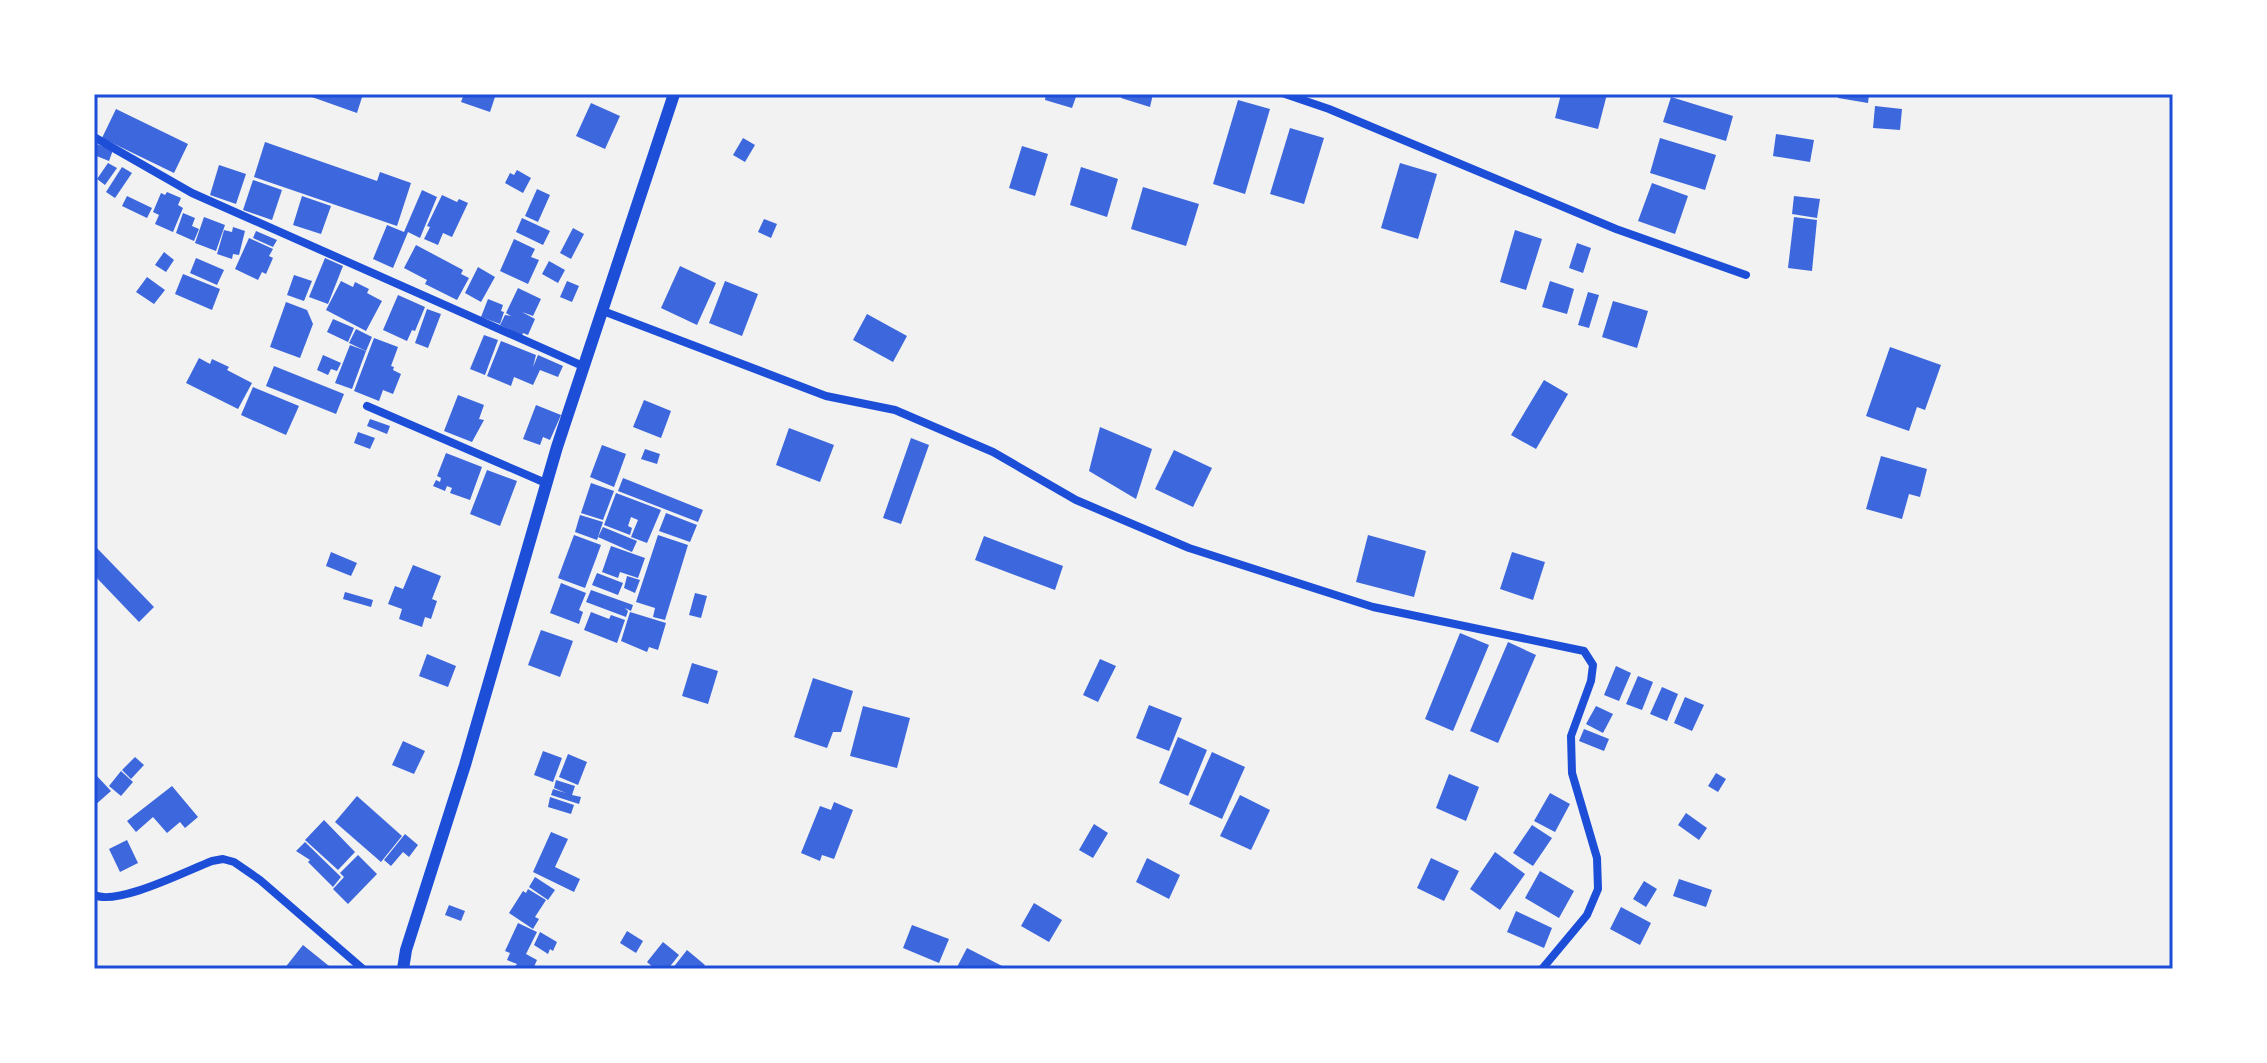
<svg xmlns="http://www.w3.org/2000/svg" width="2267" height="1063" font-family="Roboto,sans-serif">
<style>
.building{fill:#3d67dc}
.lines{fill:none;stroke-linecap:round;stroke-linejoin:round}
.minor{stroke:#1d4ed8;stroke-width:8}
.tertiary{stroke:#1d4ed8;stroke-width:12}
.neatline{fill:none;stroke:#1d4ed8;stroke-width:3}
</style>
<rect width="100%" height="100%" fill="#f2f2f2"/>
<g class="building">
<polygon points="310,94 363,94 357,113 309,96"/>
<polygon points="464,94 496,94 490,112 461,102"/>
<polygon points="1046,94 1077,94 1072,108 1045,100"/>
<polygon points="1123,94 1153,94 1150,107 1121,98"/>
<polygon points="1561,94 1607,94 1598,129 1555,118"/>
<polygon points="1839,94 1869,94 1868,103 1838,98"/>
<polygon points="1671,97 1733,116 1726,141 1663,122"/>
<polygon points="1238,100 1270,109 1245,194 1213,184"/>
<polygon points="591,103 620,116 605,149 576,136"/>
<polygon points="1875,106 1902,109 1900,130 1873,128"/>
<polygon points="116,109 188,144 174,173 102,138"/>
<polygon points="1290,128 1324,138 1304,204 1270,194"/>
<polygon points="1776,134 1814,140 1810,162 1773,156"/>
<polygon points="743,138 755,145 745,162 733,155"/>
<polygon points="1660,138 1716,155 1705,190 1650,173"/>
<polygon points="265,142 377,181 380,172 411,183 397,226 254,177"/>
<polygon points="94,143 113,150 109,161 94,155"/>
<polygon points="1022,146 1048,154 1035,196 1009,188"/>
<polygon points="108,163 117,168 105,185 97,179"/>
<polygon points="1400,163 1437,174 1418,239 1381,228"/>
<polygon points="219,165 246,174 236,204 210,195"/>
<polygon points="122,167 132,173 115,198 106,192"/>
<polygon points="1081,167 1118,179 1107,217 1070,205"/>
<polygon points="517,170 531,178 523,193 505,183 510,173 514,175"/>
<polygon points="253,180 282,190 272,220 243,210"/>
<polygon points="1652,183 1688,196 1675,234 1638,221"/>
<polygon points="1143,187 1199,204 1186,246 1131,229"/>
<polygon points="537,189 550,195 538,222 525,216"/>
<polygon points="422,190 437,197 420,238 408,232 393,268 373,259 387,225 404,232"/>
<polygon points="167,192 181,198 178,205 183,208 173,232 155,224 159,215 153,212 161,193 165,195"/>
<polygon points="442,195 457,202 459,199 468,203 452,237 443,233 438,245 424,239 430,227 427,226"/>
<polygon points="127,196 152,208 147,218 122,206"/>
<polygon points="302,196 331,206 321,234 293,225"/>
<polygon points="1794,196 1820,199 1817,218 1792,214"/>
<polygon points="183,213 195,218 192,226 199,229 194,241 176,233"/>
<polygon points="204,217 225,225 216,251 195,243"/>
<polygon points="1794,217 1817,220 1812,271 1788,268"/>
<polygon points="522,218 550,231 543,245 516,232"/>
<polygon points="764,219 777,224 771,238 758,232"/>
<polygon points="233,227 245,231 239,255 233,254 232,259 217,254 224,230 232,232"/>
<polygon points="573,228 584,234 571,259 560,253"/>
<polygon points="1515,230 1542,239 1526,290 1500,282"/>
<polygon points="256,231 277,240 273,247 253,238"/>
<polygon points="249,238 273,249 269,256 273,258 266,274 262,272 258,280 235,269"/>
<polygon points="514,239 535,249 531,257 539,260 528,284 500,271"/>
<polygon points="1577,243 1591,248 1583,273 1569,268"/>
<polygon points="416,245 463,270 461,274 469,278 457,300 425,284 427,280 404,268"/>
<polygon points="164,252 174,260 166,272 155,265"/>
<polygon points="196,258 224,270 217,285 190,273"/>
<polygon points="325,258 343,266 328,304 309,297"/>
<polygon points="549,261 565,270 558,283 542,274"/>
<polygon points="680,266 716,283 697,325 661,308"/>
<polygon points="478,267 495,277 481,302 465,293"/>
<polygon points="183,274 220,289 212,310 175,294"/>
<polygon points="294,275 312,281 304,301 287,295"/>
<polygon points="147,277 165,290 154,304 136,292"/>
<polygon points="341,281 353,287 355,282 369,289 367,293 382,301 366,331 326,310"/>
<polygon points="567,281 579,286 572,302 560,297"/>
<polygon points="725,281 758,294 742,336 709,323"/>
<polygon points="1550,281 1574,289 1567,314 1542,307"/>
<polygon points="518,288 541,299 533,316 522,312 535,319 528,335 523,333 522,336 500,325 505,315 511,316 506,313"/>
<polygon points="1588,292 1599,295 1589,328 1578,325"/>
<polygon points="398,295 425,307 415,331 412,330 407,341 383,330"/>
<polygon points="488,299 503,305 501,311 504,312 500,324 481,317"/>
<polygon points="1613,301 1648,311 1637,348 1602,337"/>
<polygon points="286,302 307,310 313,324 300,358 270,347"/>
<polygon points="427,309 441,314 428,348 415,343"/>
<polygon points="867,314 907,336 893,362 853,340"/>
<polygon points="333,319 354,328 348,342 327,332"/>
<polygon points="356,329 372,337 366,351 349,343"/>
<polygon points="484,335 498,340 485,375 470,369"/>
<polygon points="374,338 398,347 391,366 394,367 393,370 401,374 393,394 383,390 379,401 354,391"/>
<polygon points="501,341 536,355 533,367 538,355 563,366 558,377 540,370 533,385 514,377 511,386 487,376"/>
<polygon points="350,345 366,351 352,389 335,383"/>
<polygon points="1890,347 1941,365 1925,410 1917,407 1909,431 1866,416"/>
<polygon points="323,355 341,363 337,371 331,369 328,375 317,370"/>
<polygon points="199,358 210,364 212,359 229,367 227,370 252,383 238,409 186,383"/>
<polygon points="274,366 344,394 336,414 266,386"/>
<polygon points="1544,380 1568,394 1536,449 1511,435"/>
<polygon points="253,387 299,406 286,435 241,415"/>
<polygon points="458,395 484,405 479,419 484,420 472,442 444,431"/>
<polygon points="644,400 671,411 661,438 633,427"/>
<polygon points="536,405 561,415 550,440 543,437 540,445 523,439"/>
<polygon points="370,419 390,426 387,434 367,426"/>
<polygon points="1100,427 1152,449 1136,499 1089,471"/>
<polygon points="789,428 834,445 820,482 776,465"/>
<polygon points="358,432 375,438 370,449 354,443"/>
<polygon points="911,438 929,445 901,524 883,518"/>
<polygon points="602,445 626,454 614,487 590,477"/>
<polygon points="645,449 660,454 657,464 641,459"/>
<polygon points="1174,450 1212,468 1193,507 1155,489"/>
<polygon points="446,453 482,467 470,500 450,493 452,488 447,486 445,491 433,486 436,480 440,482 441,478 437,476"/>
<polygon points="1881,456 1927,469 1920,497 1909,494 1902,519 1866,509"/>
<polygon points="487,470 517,481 500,526 470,514"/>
<polygon points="623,478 703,510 698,522 618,491"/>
<polygon points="591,483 614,491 603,520 581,513"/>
<polygon points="616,493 661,510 647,543 631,537 638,520 631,517 628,526 632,528 630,535 604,525"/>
<polygon points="666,513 697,525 690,542 659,531"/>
<polygon points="580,515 603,522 597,540 575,532"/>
<polygon points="603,527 637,541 632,552 598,537"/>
<polygon points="574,535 601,545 585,588 558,578"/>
<polygon points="658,535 688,545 665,620 653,617 655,608 636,602"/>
<polygon points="1368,535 1426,551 1414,597 1356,582"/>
<polygon points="984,536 1063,566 1055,590 975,560"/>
<polygon points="94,545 154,607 139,622 94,575"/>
<polygon points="611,546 645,558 638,578 620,572 618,578 602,572"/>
<polygon points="331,552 357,563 351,576 326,566"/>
<polygon points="1512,552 1545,562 1533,600 1500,589"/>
<polygon points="413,565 441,576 432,599 437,601 431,619 425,617 422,627 399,619 402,609 388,604 395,586 403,589"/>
<polygon points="597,573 623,583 618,595 592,585"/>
<polygon points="627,576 640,580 635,593 624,588"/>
<polygon points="561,583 586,593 579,610 583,612 579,624 550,613"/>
<polygon points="591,590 633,605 631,611 625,608 628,611 626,617 586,602"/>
<polygon points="345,592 373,600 371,607 343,599"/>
<polygon points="695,593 707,596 701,618 689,615"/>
<polygon points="591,612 609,619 611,615 625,620 617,643 584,630"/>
<polygon points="630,612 666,623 658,650 649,647 647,652 621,641"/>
<polygon points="541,630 573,641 560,677 528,665"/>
<polygon points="1460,633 1489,645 1453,731 1425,719"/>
<polygon points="1508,642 1536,655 1498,743 1470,731"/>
<polygon points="427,654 456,666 448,687 419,676"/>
<polygon points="1100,659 1116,666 1098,702 1083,695"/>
<polygon points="692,663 718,671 708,704 682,696"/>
<polygon points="1616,666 1631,673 1619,701 1604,695"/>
<polygon points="1638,676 1653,682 1642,710 1626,704"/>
<polygon points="813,678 853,691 841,732 833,732 827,748 794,737"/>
<polygon points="1662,687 1678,694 1667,721 1650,714"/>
<polygon points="1685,697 1704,705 1692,731 1674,723"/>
<polygon points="1149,705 1182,718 1169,751 1136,738"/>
<polygon points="863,706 910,718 897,768 850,756"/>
<polygon points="1596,706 1613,714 1603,733 1586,724"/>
<polygon points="1584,729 1609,739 1604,751 1579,741"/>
<polygon points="1178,737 1207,750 1188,796 1159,783"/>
<polygon points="403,741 425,751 414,774 392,765"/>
<polygon points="543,751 562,758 553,782 534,775"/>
<polygon points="1212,752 1245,767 1222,819 1189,804"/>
<polygon points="568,754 587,762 578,785 559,777"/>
<polygon points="135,757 144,765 131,779 122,770"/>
<polygon points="121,771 133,782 121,796 109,786"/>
<polygon points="1716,773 1726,779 1718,792 1708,786"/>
<polygon points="1449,774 1479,787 1466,821 1436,808"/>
<polygon points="96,775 111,791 94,806 94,777"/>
<polygon points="556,780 575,786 572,795 581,797 579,804 551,795 553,789 566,793 554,788"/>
<polygon points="172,786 198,817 185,828 180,822 167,833 153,817 136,832 127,821"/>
<polygon points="1550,793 1570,804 1555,832 1534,821"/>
<polygon points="1240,795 1270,810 1251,850 1220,836"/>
<polygon points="357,796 402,836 381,862 335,822"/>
<polygon points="550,797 574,805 571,814 548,807"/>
<polygon points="834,802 853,810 834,859 822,855 820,861 801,853 820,806 831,810"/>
<polygon points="1686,813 1707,828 1699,840 1678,825"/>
<polygon points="324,820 355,852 338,870 305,840"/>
<polygon points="1094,824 1108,833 1093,858 1079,850"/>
<polygon points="1532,825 1552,838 1533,866 1513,853"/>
<polygon points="551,832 568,839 555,867 580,879 574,892 533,872"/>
<polygon points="405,834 418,845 409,857 403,852 391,866 384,860"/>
<polygon points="127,840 138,863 120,872 109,849"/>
<polygon points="305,842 341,877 333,887 308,862 310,860 296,851"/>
<polygon points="1495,852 1525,874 1500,910 1470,889"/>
<polygon points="358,855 377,874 348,904 333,889 344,877 340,873"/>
<polygon points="1147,858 1180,875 1169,899 1136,882"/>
<polygon points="1431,858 1459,871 1444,901 1417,888"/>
<polygon points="1540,871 1574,891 1559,918 1525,898"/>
<polygon points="535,877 555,890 548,900 529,887"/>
<polygon points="1679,879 1712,890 1706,907 1673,896"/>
<polygon points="1644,881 1657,889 1646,907 1633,899"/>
<polygon points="528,889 546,900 535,917 539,919 533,929 509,913 523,891 526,893"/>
<polygon points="1034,903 1062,920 1049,942 1021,926"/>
<polygon points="449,905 465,911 461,921 445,915"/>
<polygon points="1621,907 1651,923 1640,945 1610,929"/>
<polygon points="1516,911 1552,928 1544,948 1507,932"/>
<polygon points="518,923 537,932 526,954 537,960 533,969 517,969 514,968 517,964 507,960 510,953 505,951"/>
<polygon points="912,925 949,939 939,963 903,948"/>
<polygon points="627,931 643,941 636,953 620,943"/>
<polygon points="540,932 557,942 553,951 550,949 548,954 534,945"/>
<polygon points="663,942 679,955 668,969 655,969 647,962"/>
<polygon points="303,945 329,966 326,969 284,969"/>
<polygon points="967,948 1008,969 956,969"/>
<polygon points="687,950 705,965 701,969 672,969"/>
</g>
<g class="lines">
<g class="minor">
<polyline points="1285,94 1329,109 1616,229 1746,275"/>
<polyline points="94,137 192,193 585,367"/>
<polyline points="603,311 826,396 895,410 993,452 1076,500 1189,548 1373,607 1584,651 1593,665 1591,681 1571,736 1572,773 1597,858 1598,889 1587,915 1542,969"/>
<polyline points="367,406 548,484"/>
<path d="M94 895C118 906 186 871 212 861L223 859 234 862 260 880 363 969"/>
</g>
<polyline class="tertiary" points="403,969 406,950 465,765 557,447 674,94"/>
</g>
<rect width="2267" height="1063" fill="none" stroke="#ffffff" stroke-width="192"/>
<rect x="96" y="96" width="2075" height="871" class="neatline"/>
</svg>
